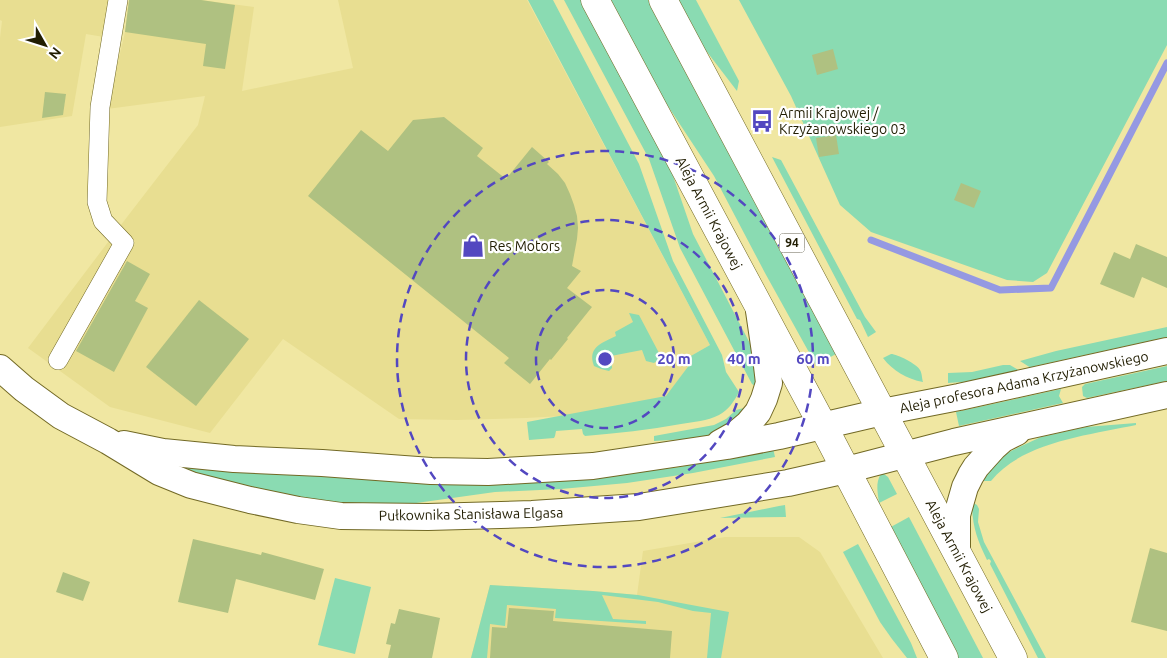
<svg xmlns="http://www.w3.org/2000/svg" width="1167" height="658" font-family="Ubuntu,sans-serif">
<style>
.built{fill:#e8de91}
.green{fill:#8adbb2}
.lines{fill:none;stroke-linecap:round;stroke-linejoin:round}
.stream{stroke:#9599e2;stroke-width:7}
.building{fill:#afc181}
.street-casing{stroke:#726925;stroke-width:20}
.secondary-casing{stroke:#726925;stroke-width:28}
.primary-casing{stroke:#726925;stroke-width:29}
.street{stroke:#fff;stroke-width:19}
.secondary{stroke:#fff;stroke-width:26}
.primary{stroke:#fff;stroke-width:28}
.ring{fill:none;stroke:#5348c0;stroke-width:2.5;stroke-dasharray:9 6}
.labels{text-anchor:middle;stroke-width:4.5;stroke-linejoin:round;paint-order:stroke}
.shield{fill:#fff;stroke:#64614e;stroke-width:1}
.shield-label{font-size:12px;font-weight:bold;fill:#211d02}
.poi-label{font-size:14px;fill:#211d02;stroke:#fff;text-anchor:start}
.street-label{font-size:14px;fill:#211d02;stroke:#fff}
.centre{fill:#5348c0;stroke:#fff;stroke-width:2.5}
.ring-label{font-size:15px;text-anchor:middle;font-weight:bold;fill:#5348c0;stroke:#fff;stroke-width:4.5;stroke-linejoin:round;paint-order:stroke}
</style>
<rect width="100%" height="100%" fill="#f0e7a2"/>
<g class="built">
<polygon points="0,0 109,0 104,37 86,34 72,116 0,127 0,38 2,21 0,20"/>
<polygon points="129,0 201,0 254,7 242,91 353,68 338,0 527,0 710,345 689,357 688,360 690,364 657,411 526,418 457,420 399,419 283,339 210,433 110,407 28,348 127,217 198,125 205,96 107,109 125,32"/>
<polygon points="725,537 799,537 820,552 883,658 471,658 490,585 593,591 637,595 643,551"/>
</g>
<g class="green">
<path d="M528 0H553L639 164 673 261 722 355 726 372 739 392C734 402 728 410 719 415 707 421 694 422 681 424 649 430 617 433 585 436L583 434 582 429 556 431 555 436 554 438 529 440 527 422 666 396 690 364 688 360 689 357 710 345Z"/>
<polygon points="564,0 581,0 601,37 602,42 603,42 671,170 693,234 756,355 758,388 752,384 680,248 649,159"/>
<polygon points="609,0 648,0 836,354 816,365 765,273 714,176 654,85"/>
<polygon points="677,0 696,0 739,81 737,91 704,48"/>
<polygon points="739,0 1167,0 1167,45 1047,273 1033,282 1007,280 871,232 840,205 791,96"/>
<polygon points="772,157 781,160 865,317 876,332 868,337 860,320 857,319"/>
<path d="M629 313 639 315 659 353 658 360 654 363 646 361 642 350 611 356 612 368 609 371 601 369 594 366C587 347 602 343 616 336L615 332 633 322Z"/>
<polygon points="1167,327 1167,337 1035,366 1034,367 1031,368 1020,361 1056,351"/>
<path d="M891 354C897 354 917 364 920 370 922 373 922 379 923 382 907 379 893 371 883 358Z"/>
<polygon points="1003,365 1010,365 1020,371 975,381 948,383 948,373 972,372"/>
<polygon points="1167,366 1167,381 1087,398 1083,396 1082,387 1085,384"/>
<polygon points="1061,389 1059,396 1063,403 959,426 956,412"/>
<polygon points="744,408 749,410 722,433 689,439 654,441 654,436 714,425 726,419 736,410"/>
<path d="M1136 423V425C1089 435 1022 442 991 481H983L980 480 1001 457 1013 450 1041 437 1086 427Z"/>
<polygon points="773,448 775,457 693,473 627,483 561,489 495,492 402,505 335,507 208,481 160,460 590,478 680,467"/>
<path d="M881 474H884L888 477 897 494 879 503C878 494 875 482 881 474Z"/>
<path d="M972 502 977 505 979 509 978 522 984 542 1046 658H1038L990 564 991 561 989 559 987 560C977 539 972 526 972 502Z"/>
<polygon points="785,505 786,517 720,518 779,506"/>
<polygon points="909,517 983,658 957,658 889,528"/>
<polygon points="858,544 911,643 917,658 907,658 892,639 880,622 843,552"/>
<polygon points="335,578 371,587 355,654 318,645"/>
<polygon points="490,585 593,591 638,595 729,612 721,658 707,658 711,613 693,611 658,602 602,595 613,619 646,621 646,624 555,618 556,609 507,605 505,626 490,624 487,658 471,658"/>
</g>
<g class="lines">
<polyline class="stream" points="871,240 1000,290 1051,288 1167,63"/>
</g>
<g class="building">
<polygon points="129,0 201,0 235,5 225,69 203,66 206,44 125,32"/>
<polygon points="833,49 838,69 817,75 812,55"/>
<polygon points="45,92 66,94 63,115 42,118"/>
<polygon points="444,117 483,148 477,156 506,179 532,147 549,162 547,164 558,174 565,183 570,194 574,205 577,216 578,228 577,239 572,266 581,271 567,288 592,307 567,338 568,339 551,360 550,359 530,384 504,363 509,358 308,196 361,130 388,151 413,120"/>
<polygon points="836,135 839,154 819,157 816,138"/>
<polygon points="961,183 981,191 974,208 954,200"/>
<polygon points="1136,244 1167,257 1167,288 1142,277 1134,298 1100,284 1114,252 1130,259"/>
<polygon points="127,261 150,274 135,301 148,308 114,372 76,351"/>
<polygon points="199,300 249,339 196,406 146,367"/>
<polygon points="193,539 261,555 262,552 324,569 315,600 236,579 228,613 178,602"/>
<polygon points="1150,548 1167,553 1167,631 1131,622"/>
<polygon points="63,572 90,582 83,601 56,592"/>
<polygon points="509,608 554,611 553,621 672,631 670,658 490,658 492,627 507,628"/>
<polygon points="399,609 440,618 432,658 388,658 391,645 386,644 391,623 395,624"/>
</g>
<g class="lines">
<defs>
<polyline id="street" points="58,360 124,243 103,221 97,202 100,107 118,0"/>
<g id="secondary">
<polyline points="0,368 24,389 61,416 108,441 159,472 191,485 250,500 298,510 341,516 428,517 532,514 639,507 788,483 846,470 954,442 1167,395"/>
<polyline points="720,443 736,434 748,424 758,412 764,399 769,383 767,366 759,311"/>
<polyline points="124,444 163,452 234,459 322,463 431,471 488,472 593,466 727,446 779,436 882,412 959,397 1167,351"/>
<polyline points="957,553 957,515 965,487 971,475 976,467 994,447 1003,439 1017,432"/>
</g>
<g id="primary">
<polyline points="595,0 823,426 944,658"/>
<polyline points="663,0 1013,658"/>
</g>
</defs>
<use href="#street" class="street-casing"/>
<use href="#secondary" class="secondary-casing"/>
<use href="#primary" class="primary-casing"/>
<use href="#street" class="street"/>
<use href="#secondary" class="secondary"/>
<use href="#primary" class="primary"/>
</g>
<g class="ring">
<circle cx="605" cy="359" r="69"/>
<circle cx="605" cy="359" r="139"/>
<circle cx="605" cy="359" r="208"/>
</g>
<defs>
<symbol id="bus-bare" viewBox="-9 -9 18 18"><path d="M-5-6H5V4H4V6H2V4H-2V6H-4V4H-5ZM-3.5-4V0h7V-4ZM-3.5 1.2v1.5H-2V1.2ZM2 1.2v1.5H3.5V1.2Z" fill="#5348c0" stroke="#fff" stroke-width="2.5" paint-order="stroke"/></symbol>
<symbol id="shop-bare" viewBox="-9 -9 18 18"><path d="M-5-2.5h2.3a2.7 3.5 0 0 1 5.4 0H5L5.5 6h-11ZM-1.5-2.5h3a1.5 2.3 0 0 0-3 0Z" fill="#5348c0" stroke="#fff" stroke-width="2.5" paint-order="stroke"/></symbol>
</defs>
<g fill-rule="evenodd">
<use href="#bus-bare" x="746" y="105" width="32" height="32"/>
<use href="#shop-bare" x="457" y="230" width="32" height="32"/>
</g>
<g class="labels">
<rect class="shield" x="779.5" y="233.5" width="25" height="19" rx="4"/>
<g class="shield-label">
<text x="792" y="247">94</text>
</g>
<g class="poi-label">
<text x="779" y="118">Armii Krajowej /<tspan x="779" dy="16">Krzyżanowskiego 03</tspan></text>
<text x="489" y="251">Res Motors</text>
</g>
<g class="street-label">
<text transform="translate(709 213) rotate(62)" y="5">Aleja Armii Krajowej</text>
<text transform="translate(1024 382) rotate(-12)" y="5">Aleja profesora Adama Krzyżanowskiego</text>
<text transform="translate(471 514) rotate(-1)" y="5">Pułkownika Stanisława Elgasa</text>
<text transform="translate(959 556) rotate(62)" y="5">Aleja Armii Krajowej</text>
</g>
</g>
<circle cx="605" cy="359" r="8" class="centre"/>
<g class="ring-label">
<text x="674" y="364">20 m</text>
<text x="744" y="364">40 m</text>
<text x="813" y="364">60 m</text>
</g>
<g transform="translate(45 45) rotate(129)" stroke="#ffffff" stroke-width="4" paint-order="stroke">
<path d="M0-4L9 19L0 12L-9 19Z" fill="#211d02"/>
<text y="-8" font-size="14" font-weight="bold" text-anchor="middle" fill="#211d02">N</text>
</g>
</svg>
